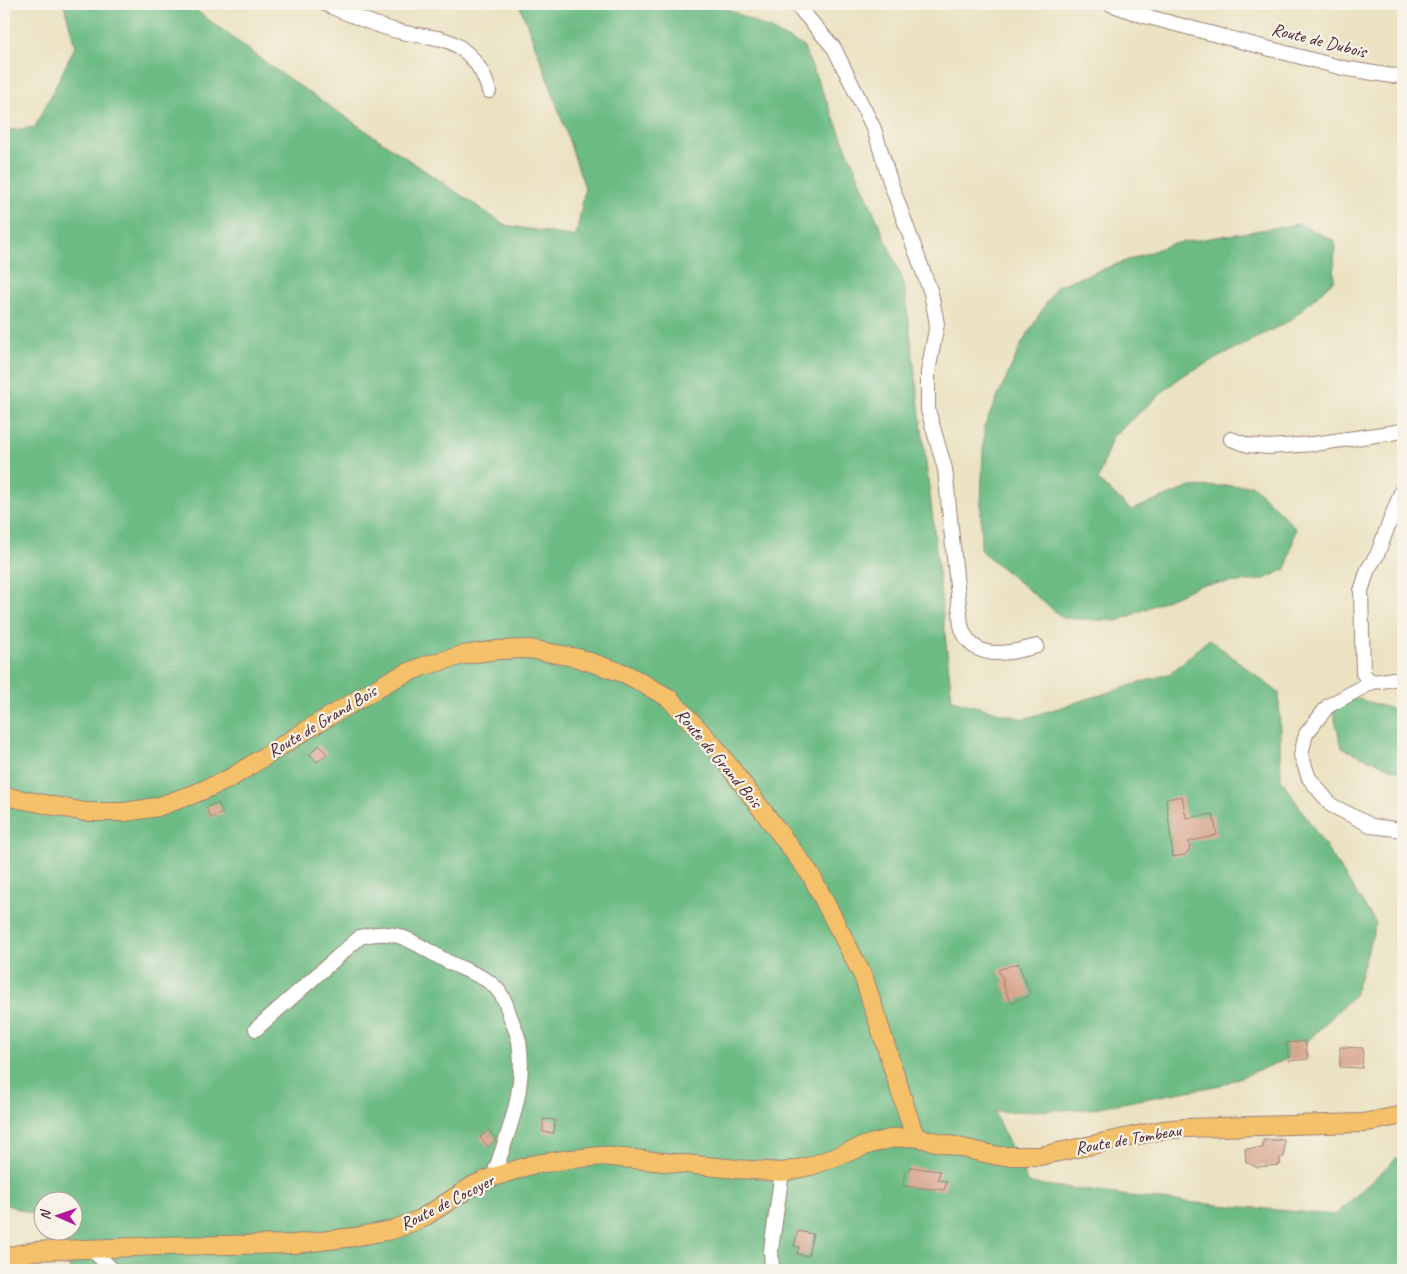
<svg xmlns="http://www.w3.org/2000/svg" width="1407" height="1274" font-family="Caveat,sans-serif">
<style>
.forest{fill:#6cbb84;stroke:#5b6d58}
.building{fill:#d8a790}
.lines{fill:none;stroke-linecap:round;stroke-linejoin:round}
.minor-casing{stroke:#9a8076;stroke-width:16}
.major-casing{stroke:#9a8076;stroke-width:20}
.minor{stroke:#fff;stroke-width:14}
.major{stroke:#f4c16a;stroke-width:18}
.labels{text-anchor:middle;stroke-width:4.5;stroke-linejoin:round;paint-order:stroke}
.street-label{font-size:18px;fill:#4a1f2b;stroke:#f7f3e8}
</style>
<rect width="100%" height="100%" fill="#f7f3e8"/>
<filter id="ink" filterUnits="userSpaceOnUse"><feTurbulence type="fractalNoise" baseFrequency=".02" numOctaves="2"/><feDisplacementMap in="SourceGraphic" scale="10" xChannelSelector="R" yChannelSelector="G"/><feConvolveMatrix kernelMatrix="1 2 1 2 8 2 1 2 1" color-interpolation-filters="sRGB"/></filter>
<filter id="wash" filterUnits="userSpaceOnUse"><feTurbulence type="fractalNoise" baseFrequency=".0096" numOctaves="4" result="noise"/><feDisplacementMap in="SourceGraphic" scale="20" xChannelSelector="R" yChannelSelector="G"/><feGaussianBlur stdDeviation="1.12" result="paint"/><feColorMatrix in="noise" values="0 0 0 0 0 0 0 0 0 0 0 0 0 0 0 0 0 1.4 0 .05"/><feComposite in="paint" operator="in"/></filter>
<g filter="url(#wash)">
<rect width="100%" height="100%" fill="#ebe2c1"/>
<g class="forest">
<polygon points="64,4 193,4 197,11 276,70 505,225 576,237 585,188 549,82 520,6 516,4 718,4 803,46 904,283 933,520 952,700 1023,719 1171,673 1209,639 1279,693 1281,779 1376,923 1355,994 1292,1057 1221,1085 1089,1109 994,1112 1028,1183 1162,1200 1335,1215 1403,1152 1403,1270 70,1270 60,1232 72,1232 72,1202 42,1202 42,1217 4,1204 4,131 35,127 75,47"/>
<polygon points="1299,224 1335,241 1334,280 1291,320 1180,377 1112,437 1098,480 1131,510 1191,487 1252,485 1296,528 1286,569 1262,580 1200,585 1118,621 1063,618 981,551 981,502 984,427 1022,343 1057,286 1172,244"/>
<polygon points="1348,696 1403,712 1403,773 1342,748 1333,711"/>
</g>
<g id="blocks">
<g class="building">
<polygon points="319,745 327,754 317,762 310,754"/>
<polygon points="1182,796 1186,818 1213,814 1217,835 1188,842 1190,848 1185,855 1173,857 1166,799"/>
<polygon points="218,803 223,813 211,818 206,807"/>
<polygon points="1018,963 1031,995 1011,1003 1002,983 1004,982 998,970"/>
<polygon points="1305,1041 1308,1059 1289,1061 1286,1043"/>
<polygon points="1340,1047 1363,1048 1362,1068 1340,1067"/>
<polygon points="543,1119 555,1120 554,1133 543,1132"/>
<polygon points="489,1130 496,1140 488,1147 480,1137"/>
<polygon points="1263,1140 1284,1140 1284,1157 1280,1158 1280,1165 1256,1167 1246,1162 1245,1149 1263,1148"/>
<polygon points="910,1167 940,1171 938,1180 947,1181 944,1190 903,1186 905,1172 909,1172"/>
<polygon points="798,1231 813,1234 808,1256 797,1254 799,1247 794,1246"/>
</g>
</g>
</g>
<g filter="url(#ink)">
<use href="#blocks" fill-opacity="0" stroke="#9a8076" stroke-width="1"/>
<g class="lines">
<defs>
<g id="minor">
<path d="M325 4C348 14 377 26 401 32 414 35 429 36 442 39 467 46 483 68 489 91"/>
<path d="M796 4 834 48 874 129 891 184 931 293 937 324 928 372V410L945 469 961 625C971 663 1008 654 1037 646"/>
<polyline points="1110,4 1141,15 1343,68 1392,76 1403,75"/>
<polyline points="1231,439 1248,445 1268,447 1314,444 1403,431"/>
<path d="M1393 679C1379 681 1372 686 1363 673L1361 591 1368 569 1377 555 1403 487"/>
<polyline points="1372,682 1328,706 1306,734 1301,755 1309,778 1331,805 1372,826 1403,830"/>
<path d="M256 1029 360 937C396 927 411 941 441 958 456 967 474 972 488 981 501 990 506 1002 510 1016 513 1024 517 1032 519 1041 527 1089 508 1133 493 1177"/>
<polyline points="90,1248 113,1270"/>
<polyline points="772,1270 771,1250 782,1172"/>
</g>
<g id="major">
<polyline points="4,796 85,812 125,812 157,807 194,794 229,779 308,729 391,680 421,667 463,655 497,650 530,649 578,658 626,674 669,698 714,746 811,875 864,978 915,1137"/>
<polyline points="4,1257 35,1251 160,1246 295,1244 354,1237 392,1230 421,1219 474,1185 493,1177 531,1165 571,1159 602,1156 737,1169 782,1172 811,1166 870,1144 894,1138 915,1137 998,1156 1040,1156 1162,1130 1184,1128 1363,1123 1403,1115"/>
</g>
</defs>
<use href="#minor" class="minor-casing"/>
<use href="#major" class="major-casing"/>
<use href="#minor" class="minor"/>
<use href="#major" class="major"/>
</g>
</g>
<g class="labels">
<g class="street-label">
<text transform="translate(1319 40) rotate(14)" y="6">Route de Dubois</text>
<text transform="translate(322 721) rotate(-31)" y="6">Route de Grand Bois</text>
<text transform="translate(719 758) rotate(50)" y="6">Route de Grand Bois</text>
<text transform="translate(1128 1139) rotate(-10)" y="6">Route de Tombeau</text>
<text transform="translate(447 1202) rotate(-27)" y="6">Route de Cocoyer</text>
</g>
</g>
<rect width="1407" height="1274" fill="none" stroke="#f7f3e8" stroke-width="20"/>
<g transform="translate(58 1216) rotate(272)"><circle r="24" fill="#f7f3e8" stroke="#b29e9c"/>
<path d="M0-4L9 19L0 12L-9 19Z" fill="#b5179e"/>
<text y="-8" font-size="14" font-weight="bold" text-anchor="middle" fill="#4a1f2b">N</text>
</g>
</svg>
